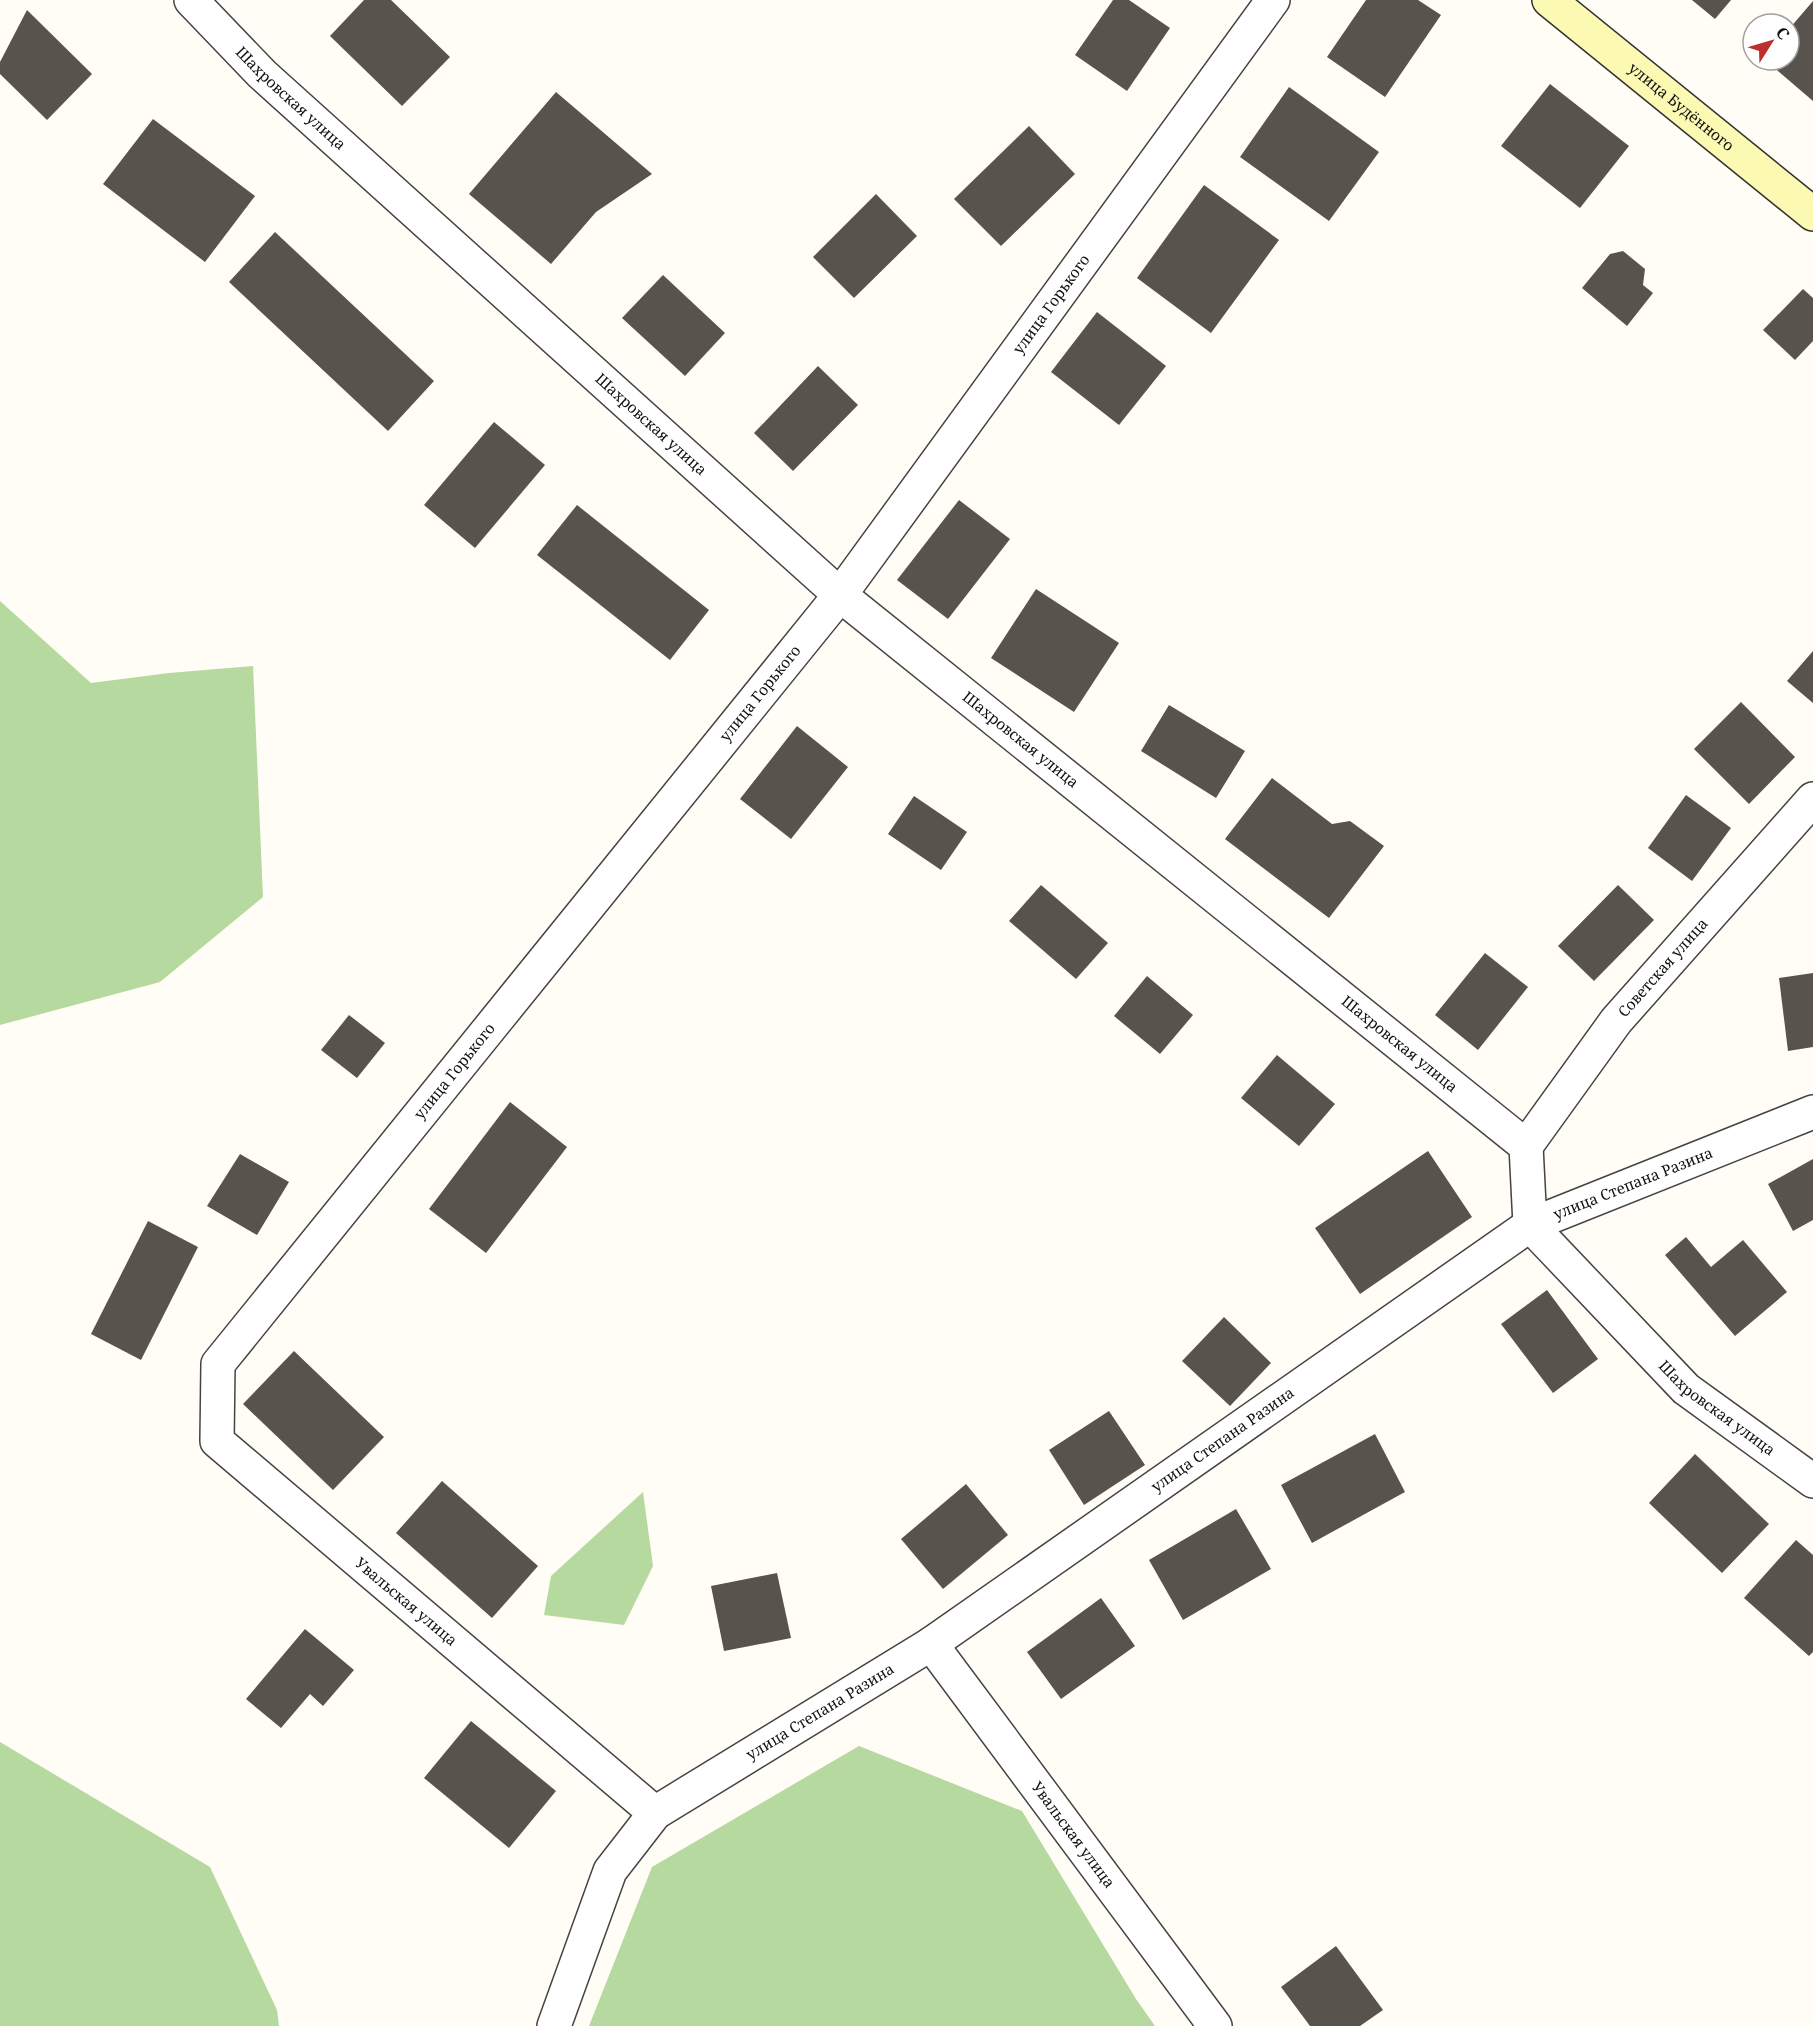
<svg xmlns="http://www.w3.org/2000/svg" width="1813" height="2026" font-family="'Noto Serif',serif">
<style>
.forest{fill:#b5d99e}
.building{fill:#59534d}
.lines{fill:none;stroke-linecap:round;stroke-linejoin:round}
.street-casing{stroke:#444;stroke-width:36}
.secondary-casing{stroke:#333;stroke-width:36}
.street{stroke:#fff;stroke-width:33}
.secondary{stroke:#fcf9b3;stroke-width:33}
.labels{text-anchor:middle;stroke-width:6;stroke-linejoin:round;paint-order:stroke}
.street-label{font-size:15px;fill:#111;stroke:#fff}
</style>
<rect width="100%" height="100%" fill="#fffdf5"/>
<g class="forest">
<polygon points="0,601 91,683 169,673 253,666 263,897 160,982 0,1025"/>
<polygon points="643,1492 653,1566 624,1625 544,1615 551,1576"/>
<polygon points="0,1742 210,1867 277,2010 279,2026 0,2026"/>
<polygon points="859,1746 1022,1811 1136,1999 1155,2026 589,2026 652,1867"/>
</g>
<g class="building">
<polygon points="364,0 391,0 450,57 402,106 330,36"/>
<polygon points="1113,0 1129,0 1170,28 1127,91 1075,55"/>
<polygon points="1366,0 1418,0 1441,15 1385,97 1327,57"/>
<polygon points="1692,0 1731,0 1715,19"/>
<polygon points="1813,1 1813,101 1765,60 1789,60 1789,29"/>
<polygon points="27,10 92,74 47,120 0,74 0,62"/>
<polygon points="1550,84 1629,146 1580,208 1501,146"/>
<polygon points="1289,87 1379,152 1329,221 1240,157"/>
<polygon points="556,92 652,174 596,212 551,264 469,194"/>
<polygon points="153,119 255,196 205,262 103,184"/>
<polygon points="1029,126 1075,174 1001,246 954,199"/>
<polygon points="1204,185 1279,240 1211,333 1137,278"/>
<polygon points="876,194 917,236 854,298 813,257"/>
<polygon points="275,232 434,381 388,431 229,282"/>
<polygon points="1623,251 1645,269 1643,285 1653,293 1627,326 1582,288 1610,254"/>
<polygon points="663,275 725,333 685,376 622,318"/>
<polygon points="1803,289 1813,298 1813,341 1795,360 1763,330"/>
<polygon points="1097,312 1166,366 1119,425 1051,372"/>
<polygon points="818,366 858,405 793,471 754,433"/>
<polygon points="494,422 545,465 475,548 424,505"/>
<polygon points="959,500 1010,539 948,619 897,580"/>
<polygon points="577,505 709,610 670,660 537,555"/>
<polygon points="1036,589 1119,643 1074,712 991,658"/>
<polygon points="1813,651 1813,703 1787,681"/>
<polygon points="1741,702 1795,757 1749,804 1694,749"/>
<polygon points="1169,705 1245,751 1216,798 1141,751"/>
<polygon points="797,726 848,767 791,839 740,799"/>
<polygon points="1272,778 1332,824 1350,821 1384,846 1329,918 1225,839"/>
<polygon points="1686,795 1731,828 1692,881 1648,848"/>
<polygon points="914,796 967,832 941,870 888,834"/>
<polygon points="1041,885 1108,943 1076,979 1009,921"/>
<polygon points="1618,885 1654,920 1594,981 1558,946"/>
<polygon points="1485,953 1528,987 1478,1050 1435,1015"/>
<polygon points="1813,973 1813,1047 1788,1051 1779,978"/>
<polygon points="1147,976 1193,1015 1160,1054 1114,1016"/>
<polygon points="349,1015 385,1043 357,1078 321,1050"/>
<polygon points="1277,1055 1335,1104 1299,1146 1241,1098"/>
<polygon points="510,1102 567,1147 486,1253 429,1209"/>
<polygon points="1428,1151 1472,1217 1360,1294 1315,1228"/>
<polygon points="240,1154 289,1182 257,1235 207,1206"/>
<polygon points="1813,1159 1813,1220 1793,1231 1768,1184"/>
<polygon points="148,1221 198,1247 141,1360 91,1334"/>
<polygon points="1686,1237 1711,1267 1743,1240 1787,1292 1735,1336 1665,1255"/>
<polygon points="1547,1290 1598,1359 1553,1393 1501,1324"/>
<polygon points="1224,1317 1271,1363 1230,1406 1182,1361"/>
<polygon points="294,1351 384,1437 333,1490 243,1404"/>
<polygon points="1109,1411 1145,1465 1084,1505 1049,1450"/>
<polygon points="1375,1434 1405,1492 1312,1543 1281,1485"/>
<polygon points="1695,1454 1769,1524 1722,1573 1649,1503"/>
<polygon points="442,1481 538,1566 492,1618 396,1533"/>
<polygon points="966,1484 1008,1535 943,1589 901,1539"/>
<polygon points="1236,1509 1271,1569 1183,1620 1149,1560"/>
<polygon points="1796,1540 1813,1555 1813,1652 1809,1656 1744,1598"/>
<polygon points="777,1573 791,1638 724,1651 711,1586"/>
<polygon points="1101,1598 1135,1646 1061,1699 1027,1652"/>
<polygon points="305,1629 354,1670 323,1706 310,1694 281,1728 246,1699"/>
<polygon points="471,1721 556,1791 509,1848 424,1778"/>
<polygon points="1336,1946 1383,2010 1360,2026 1310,2026 1281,1987"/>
</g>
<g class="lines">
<defs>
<g id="street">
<path id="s1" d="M191 0 262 74 840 595 1526 1146 1530 1225 1686 1389 1813 1481"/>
<path id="s2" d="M1526 1146 1616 1021 1813 799"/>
<path id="s3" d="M931 1644 1215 2026"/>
<path id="s4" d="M655 1813 217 1441 218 1364 840 595 1273 0"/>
<path id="s5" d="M554 2026 610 1871 655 1813 931 1644 1530 1225 1813 1112"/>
</g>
<g id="secondary">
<path id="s6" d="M1549 0 1813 214"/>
</g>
</defs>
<use href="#street" class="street-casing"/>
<use href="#secondary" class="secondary-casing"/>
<use href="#street" class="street"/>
<use href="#secondary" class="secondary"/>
</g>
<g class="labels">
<g class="street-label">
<text dy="5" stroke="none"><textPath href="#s1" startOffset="140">Шахровская улица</textPath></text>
<text dy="5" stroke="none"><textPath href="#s6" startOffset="170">улица Будённого</textPath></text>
<text dy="5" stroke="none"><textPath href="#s4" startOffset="2000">улица Горького</textPath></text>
<text dy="5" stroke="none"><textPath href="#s1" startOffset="626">Шахровская улица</textPath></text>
<text dy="5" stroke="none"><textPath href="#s4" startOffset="1514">улица Горького</textPath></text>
<text dy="5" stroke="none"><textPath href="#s1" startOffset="1112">Шахровская улица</textPath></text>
<text dy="5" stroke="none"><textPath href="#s2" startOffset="225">Советская улица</textPath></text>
<text dy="5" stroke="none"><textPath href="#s1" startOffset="1598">Шахровская улица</textPath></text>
<text dy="5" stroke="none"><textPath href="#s4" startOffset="1028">улица Горького</textPath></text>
<text dy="5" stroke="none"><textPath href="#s5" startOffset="1404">улица Степана Разина</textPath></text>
<text dy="5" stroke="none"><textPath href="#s1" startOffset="2102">Шахровская улица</textPath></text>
<text dy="5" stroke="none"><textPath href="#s5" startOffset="918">улица Степана Разина</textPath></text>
<text transform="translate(406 1602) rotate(40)" y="5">Увальская улица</text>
<text dy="5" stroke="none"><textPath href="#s5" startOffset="432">улица Степана Разина</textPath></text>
<text dy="5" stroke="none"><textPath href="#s3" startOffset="238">Увальская улица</textPath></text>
</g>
</g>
<g transform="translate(1771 42) rotate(53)"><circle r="28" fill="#ffffff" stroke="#a0a0a0" stroke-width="1.5"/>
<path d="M0-4.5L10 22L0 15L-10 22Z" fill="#bd2f2c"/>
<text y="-9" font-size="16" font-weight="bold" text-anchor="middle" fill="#111111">С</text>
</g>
</svg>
